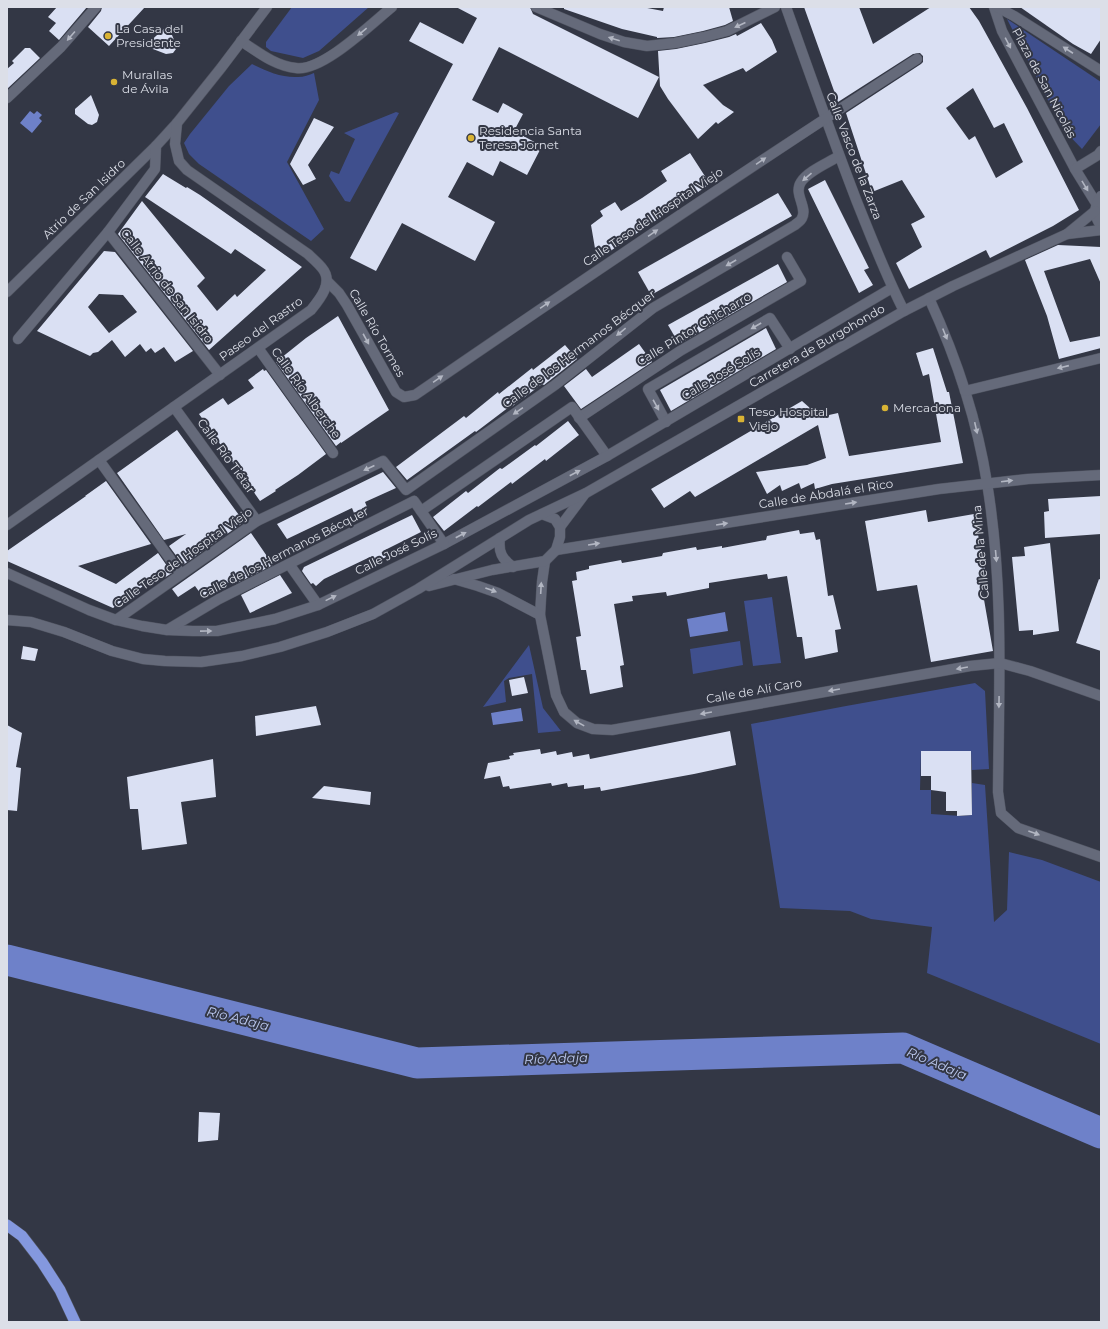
<svg xmlns="http://www.w3.org/2000/svg" width="1108" height="1329" font-family="Montserrat,sans-serif">
<style>
.green{fill:#3f4f8d}
.water{fill:#6e81c9}
.lines{fill:none;stroke-linecap:round;stroke-linejoin:round}
.river{stroke:#6e81c9;stroke-width:31}
.building{fill:#dae0f3;fill-rule:evenodd}
.pedestrian-casing{stroke:#505461;stroke-width:11}
.minor-casing{stroke:#505461;stroke-width:11}
.tertiary-casing{stroke:#505461;stroke-width:11}
.secondary-casing{stroke:#505461;stroke-width:11}
.trunk-casing{stroke:#505461;stroke-width:12}
.pedestrian{stroke:#656a7a;stroke-width:10}
.minor{stroke:#656a7a;stroke-width:10}
.tertiary{stroke:#656a7a;stroke-width:10}
.secondary{stroke:#656a7a;stroke-width:10}
.trunk{stroke:#8498de;stroke-width:11}
.oneway{fill:#b2b6c2}
.poi-dot{fill:#d9b334;stroke:#333745;stroke-width:1.5}
.labels{text-anchor:middle;stroke-width:4;stroke-linejoin:round;paint-order:stroke}
.poi-label{font-size:12px;fill:#dcdfe8;stroke:#333745;text-anchor:start}
.street-label{font-size:12px;fill:#dcdfe8;stroke:#333745}
.water-label{font-size:13px;font-style:italic;fill:#bbc8ef;stroke:#333745}
</style>
<rect width="100%" height="100%" fill="#333745"/>
<g class="green">
<polygon points="292,7 369,7 319,51 303,58 271,51 266,47 266,42"/>
<polygon points="1007,19 1101,82 1101,124 1082,149 1062,128"/>
<path d="M252 64C266 71 282 78 298 77 304 77 309 75 314 73L319 100 287 162 324 229 311 241 199 164 189 154 184 143 190 134 229 86Z"/>
<polygon points="396,112 399,113 350,202 345,201 329,176 331,171 339,174 355,139 344,133"/>
<polygon points="772,597 781,663 753,666 744,601"/>
<polygon points="740,641 743,665 693,674 690,649"/>
<polygon points="529,645 543,708 561,731 538,733 532,674 509,678 504,681 506,702 483,707"/>
<polygon points="975,683 985,691 989,769 972,770 971,751 921,751 920,790 931,790 931,814 961,816 972,815 972,783 985,785 994,922 1007,910 1009,852 1042,860 1101,882 1101,1044 927,973 932,927 871,919 850,911 780,908 751,724 846,706"/>
</g>
<g class="water">
<polygon points="30,111 34,114 37,111 42,115 39,118 42,121 32,133 20,123"/>
<polygon points="725,612 728,631 690,637 687,619"/>
<polygon points="521,708 523,721 493,725 491,713"/>
</g>
<g class="lines">
<polyline class="river" points="7,960 417,1063 903,1048 1101,1133"/>
</g>
<g class="building">
<polygon points="57,7 87,7 59,40 49,31 56,23 48,17"/>
<polygon points="102,7 145,7 109,46 88,27 101,11"/>
<polygon points="456,7 530,7 533,14 659,77 638,118 499,47 472,100 498,113 503,103 523,114 514,131 542,146 527,175 500,161 493,176 467,162 448,197 495,222 475,261 402,223 376,271 350,258 453,64 409,41 420,22 463,44 477,18"/>
<polygon points="564,7 642,7 663,11 664,7 729,7 733,21 725,25 703,31 674,37 657,38 657,37 622,29 564,9"/>
<path d="M804 7H859L873 44 931 7H969L979 21 1027 108 1079 210 1053 226 990 258 986 250 909 289 896 263 922 247 911 224 925 217 902 180 872 192 846 113 921 64 923 62V56L920 53 913 54 838 102ZM973 88 994 128 1004 123 1023 162 996 178 975 136 969 140 946 108Z"/>
<polygon points="1020,7 1101,7 1101,39 1091,54 1073,44"/>
<polygon points="761,23 772,40 777,52 746,72 743,68 703,85 723,105 734,112 718,124 716,122 698,139 668,99 660,86 658,51 676,49 705,43 729,37 736,34 737,36"/>
<polygon points="168,25 176,45 176,49 173,53 166,54 145,46"/>
<polygon points="25,48 30,48 40,58 7,89 7,69 14,63 12,61"/>
<polygon points="91,95 99,115 97,122 92,125 88,124 75,114 75,109"/>
<polygon points="314,118 334,127 308,165 316,179 303,185 290,164"/>
<polygon points="690,153 710,184 597,260 591,225 603,216 600,211 615,202 621,211 642,198 667,181 661,171"/>
<polygon points="163,174 186,188 187,187 200,195 302,267 209,350 118,234 142,201 205,278 197,286 217,311 235,294 237,297 266,270 235,249 231,254 145,197"/>
<polygon points="825,180 869,268 864,270 873,285 859,293 808,189"/>
<polygon points="778,193 792,216 651,295 638,272"/>
<polygon points="1058,245 1101,247 1101,284 1090,259 1044,271 1070,342 1101,336 1101,348 1059,359 1047,316 1025,260"/>
<path d="M104 251 115 252 193 351 175 362 164 347 155 353 151 348 146 352 140 344 125 357 112 340 98 352 93 353 90 356 37 331ZM99 294 123 295 137 312 109 333 88 307Z"/>
<polygon points="778,264 787,282 679,344 668,325"/>
<polygon points="338,316 389,410 341,443 341,442 336,446 276,362 306,338"/>
<polygon points="766,328 776,349 671,411 660,390"/>
<polygon points="639,344 652,362 581,409 564,386 586,369 592,377"/>
<polygon points="565,345 577,359 544,385 542,384 510,408 509,407 476,432 475,431 407,480 396,467 464,416 466,418 498,392 499,394 532,368 533,370"/>
<polygon points="933,348 947,392 949,392 963,463 832,484 815,489 814,483 801,489 799,483 782,491 780,485 767,494 756,472 807,465 826,458 818,425 695,497 690,491 664,508 651,489 802,401 820,417 838,413 849,456 941,442 929,374 923,376 916,353"/>
<polygon points="263,369 264,371 266,370 326,454 298,475 275,490 276,491 260,501 199,414 223,398 228,405 254,388 248,380"/>
<polygon points="568,421 579,435 546,461 545,459 512,484 511,482 478,507 477,506 444,531 433,517 466,491 468,493 500,468 502,469 535,445 536,446"/>
<polygon points="177,430 244,522 183,565 169,546 186,534 164,540 117,473"/>
<polygon points="383,472 396,488 365,502 367,507 354,513 352,508 287,539 277,524"/>
<polygon points="106,481 151,544 78,566 116,584 158,553 172,573 164,578 161,573 113,608 7,561 7,551 86,496 85,496"/>
<polygon points="1101,496 1101,534 1045,538 1044,512 1049,511 1048,499"/>
<polygon points="926,510 928,522 974,514 985,570 979,571 993,651 931,662 917,585 877,591 865,521"/>
<polygon points="412,515 421,532 383,551 386,557 372,564 370,557 324,579 316,586 313,583 311,584 302,571 304,567"/>
<polygon points="799,530 800,534 814,532 816,540 820,539 828,596 833,595 841,629 835,630 838,652 805,659 802,637 797,637 787,576 768,579 767,574 734,579 709,583 709,588 667,596 666,592 632,596 633,601 614,604 624,665 620,666 623,687 590,694 586,670 581,670 576,637 581,636 572,581 577,580 576,572 589,569 589,566 621,560 622,563 662,556 663,553 696,547 697,550 722,546 722,548 766,540 767,536"/>
<polygon points="251,533 273,565 235,584 233,580 203,597 195,586 178,597 172,589"/>
<polygon points="1050,543 1059,631 1033,635 1033,630 1019,631 1012,557 1025,556 1024,547"/>
<polygon points="280,575 292,593 250,613 241,595"/>
<polygon points="1099,579 1101,580 1101,651 1076,643"/>
<polygon points="23,646 38,649 35,661 21,659"/>
<polygon points="524,677 528,693 512,696 509,680"/>
<polygon points="316,706 321,725 256,736 255,716"/>
<polygon points="7,725 22,733 16,767 21,768 17,811 7,810"/>
<polygon points="730,731 736,765 694,774 601,791 600,787 584,789 584,785 568,787 567,783 552,786 551,783 510,789 509,786 503,787 500,776 484,779 488,763 510,759 509,756 514,755 513,753 540,749 541,754 556,751 557,755 572,752 573,757 589,754 590,759"/>
<polygon points="921,751 971,751 972,815 957,816 957,811 946,811 946,792 931,790 931,776 921,776"/>
<polygon points="213,759 216,797 181,802 187,844 142,850 138,809 130,809 127,777"/>
<polygon points="324,786 371,792 370,805 312,798"/>
<polygon points="199,1112 220,1113 218,1140 198,1142"/>
</g>
<g class="lines">
<defs>
<polyline id="pedestrian" points="7,292 156,146"/>
<g id="minor">
<polyline points="536,7 600,34 624,42 647,46 675,43 704,37 727,31 775,7"/>
<path d="M786 7C809 72 832 137 857 202 872 239 886 276 904 311"/>
<polyline points="994,7 1002,31 1075,169 1096,203"/>
<polyline points="997,7 1014,16 1101,71"/>
<path d="M241 41C258 52 275 66 296 68 322 72 371 24 392 7"/>
<polyline points="7,98 61,47 96,7"/>
<polyline points="1075,169 1098,155 1101,151"/>
<polyline points="108,232 220,375"/>
<path d="M327 281 339 293 347 305 396 392 404 397 415 395C581 281 748 168 917 59"/>
<path d="M929 298C956 357 977 419 987 483 1004 585 999 689 998 792L1001 813 1018 828 1101 857"/>
<polyline points="18,339 108,232 155,169 156,146 177,123"/>
<polyline points="258,348 333,453"/>
<polyline points="965,391 1101,358"/>
<polyline points="174,407 257,521"/>
<polyline points="579,418 680,351 801,281 787,257"/>
<polyline points="666,422 648,389 770,318 790,349"/>
<polyline points="99,460 181,574"/>
<polyline points="421,511 572,407 607,456"/>
<polyline points="556,550 939,489 1028,479 1101,475"/>
<polyline points="545,561 542,582 540,615 556,695 564,712 577,723 593,729 612,730 970,666 1000,663 1030,671 1101,696"/>
<polyline points="289,564 318,605"/>
<polyline points="7,573 89,610 116,620 142,626 167,630 193,631 217,631 275,619 318,605 444,544 607,456 892,288"/>
<polyline points="454,579 478,586 498,593 540,615"/>
<path d="M116 620 257 521 383 461 406 490 555 385 653 308 795 225C797 223 801 221 802 218 808 207 793 194 801 182 808 171 828 163 839 156"/>
<polyline points="167,630 219,599 414,501 444,544"/>
</g>
<path id="tertiary" d="M7 525 311 310C320 299 334 282 322 268 318 263 313 259 308 254L187 170 179 161 175 144 177 123 221 68 267 7"/>
<g id="secondary">
<path d="M1101 196C1094 207 1093 215 1101 226"/>
<polyline points="1067,234 1101,230"/>
<polyline points="560,527 584,495"/>
<path d="M500 538C498 552 502 559 513 567"/>
<polyline points="429,586 492,570 545,561 556,550 560,537 560,527 555,519 542,514"/>
<polyline points="7,620 31,622 64,632 112,651 143,659 165,661 201,662 242,656 280,647 327,632 373,614 418,589 529,520 586,493 904,311 953,286 1067,234 1095,211"/>
</g>
<polyline id="trunk" points="7,1225 22,1236 42,1262 60,1290 75,1322"/>
</defs>
<use href="#pedestrian" class="pedestrian-casing"/>
<use href="#minor" class="minor-casing"/>
<use href="#tertiary" class="tertiary-casing"/>
<use href="#secondary" class="secondary-casing"/>
<use href="#trunk" class="trunk-casing"/>
<use href="#pedestrian" class="pedestrian"/>
<use href="#minor" class="minor"/>
<use href="#tertiary" class="tertiary"/>
<use href="#secondary" class="secondary"/>
<use href="#trunk" class="trunk"/>
</g>
<defs><path id="oneway-solid" d="M-6-.8H1V-3.2L6.5 0L1 3.2V.8H-6Z"/></defs>
<g class="oneway">
<use href="#oneway-solid" transform="translate(740 25) rotate(155)"/>
<use href="#oneway-solid" transform="translate(362 32) rotate(141)"/>
<use href="#oneway-solid" transform="translate(71 36) rotate(131)"/>
<use href="#oneway-solid" transform="translate(614 39) rotate(-163)"/>
<use href="#oneway-solid" transform="translate(1008 43) rotate(62)"/>
<use href="#oneway-solid" transform="translate(1068 50) rotate(-147)"/>
<use href="#oneway-solid" transform="translate(761 161) rotate(-34)"/>
<use href="#oneway-solid" transform="translate(807 177) rotate(139)"/>
<use href="#oneway-solid" transform="translate(1085 186) rotate(59)"/>
<use href="#oneway-solid" transform="translate(653 233) rotate(-34)"/>
<use href="#oneway-solid" transform="translate(731 263) rotate(150)"/>
<use href="#oneway-solid" transform="translate(545 305) rotate(-34)"/>
<use href="#oneway-solid" transform="translate(756 326) rotate(150)"/>
<use href="#oneway-solid" transform="translate(621 332) rotate(141)"/>
<use href="#oneway-solid" transform="translate(945 334) rotate(68)"/>
<use href="#oneway-solid" transform="translate(366 339) rotate(61)"/>
<use href="#oneway-solid" transform="translate(1063 367) rotate(167)"/>
<use href="#oneway-solid" transform="translate(438 379) rotate(-34)"/>
<use href="#oneway-solid" transform="translate(656 405) rotate(61)"/>
<use href="#oneway-solid" transform="translate(518 411) rotate(145)"/>
<use href="#oneway-solid" transform="translate(976 428) rotate(77)"/>
<use href="#oneway-solid" transform="translate(369 468) rotate(155)"/>
<use href="#oneway-solid" transform="translate(575 473) rotate(-28)"/>
<use href="#oneway-solid" transform="translate(1007 481) rotate(-7)"/>
<use href="#oneway-solid" transform="translate(851 503) rotate(-9)"/>
<use href="#oneway-solid" transform="translate(722 524) rotate(-9)"/>
<use href="#oneway-solid" transform="translate(461 535) rotate(-28)"/>
<use href="#oneway-solid" transform="translate(594 544) rotate(-9)"/>
<use href="#oneway-solid" transform="translate(996 556) rotate(85)"/>
<use href="#oneway-solid" transform="translate(541 588) rotate(-87)"/>
<use href="#oneway-solid" transform="translate(491 590) rotate(20)"/>
<use href="#oneway-solid" transform="translate(331 598) rotate(-26)"/>
<use href="#oneway-solid" transform="translate(206 631) rotate(-1)"/>
<use href="#oneway-solid" transform="translate(962 668) rotate(170)"/>
<use href="#oneway-solid" transform="translate(834 690) rotate(170)"/>
<use href="#oneway-solid" transform="translate(999 702) rotate(91)"/>
<use href="#oneway-solid" transform="translate(706 713) rotate(170)"/>
<use href="#oneway-solid" transform="translate(579 723) rotate(-151)"/>
<use href="#oneway-solid" transform="translate(1034 833) rotate(20)"/>
</g>
<g class="poi-dot">
<circle cx="108" cy="36" r="4"/>
<circle cx="114" cy="82" r="4"/>
<circle cx="471" cy="138" r="4"/>
<circle cx="885" cy="408" r="4"/>
<rect x="737" y="415" width="8" height="8" rx="2"/>
</g>
<g class="labels">
<g class="poi-label">
<text x="116" y="33">La Casa del<tspan x="116" dy="14">Presidente</tspan></text>
<text x="122" y="79">Murallas<tspan x="122" dy="14">de Ávila</tspan></text>
<text x="479" y="135">Residencia Santa<tspan x="479" dy="14">Teresa Jornet</tspan></text>
<text x="893" y="412">Mercadona</text>
<text x="749" y="416">Teso Hospital<tspan x="749" dy="14">Viejo</tspan></text>
</g>
<g class="street-label">
<text transform="translate(1044 83) rotate(62)" y="4">Plaza de San Nicolás</text>
<text transform="translate(854 156) rotate(69)" y="4">Calle Vasco de la Zarza</text>
<text transform="translate(84 199) rotate(-44)" y="4">Atrio de San Isidro</text>
<text transform="translate(653 217) rotate(-34)" y="4">Calle Teso del Hospital Viejo</text>
<text transform="translate(167 286) rotate(52)" y="4">Calle Atrio de San Isidro</text>
<text transform="translate(261 329) rotate(-36)" y="4">Paseo del Rastro</text>
<text transform="translate(694 329) rotate(-31)" y="4">Calle Pintor Chicharro</text>
<text transform="translate(377 333) rotate(60)" y="4">Calle Río Tormes</text>
<text transform="translate(817 346) rotate(-30)" y="4">Carretera de Burgohondo</text>
<text transform="translate(579 349) rotate(-37)" y="4">Calle de los Hermanos Bécquer</text>
<text transform="translate(721 374) rotate(-31)" y="4">Calle José Solís</text>
<text transform="translate(306 393) rotate(54)" y="4">Calle Río Alberche</text>
<text transform="translate(226 456) rotate(54)" y="4">Calle Río Tiétar</text>
<text transform="translate(826 494) rotate(-9)" y="4">Calle de Abdalá el Rico</text>
<text transform="translate(396 552) rotate(-26)" y="4">Calle José Solís</text>
<text transform="translate(981 552) rotate(-95)" y="4">Calle de la Mina</text>
<text transform="translate(284 553) rotate(-27)" y="4">Calle de los Hermanos Bécquer</text>
<text transform="translate(183 558) rotate(-35)" y="4">Calle Teso del Hospital Viejo</text>
<text transform="translate(754 691) rotate(-10)" y="4">Calle de Alí Caro</text>
</g>
<g class="water-label">
<text transform="translate(238 1018) rotate(14)" y="5">Río Adaja</text>
<text transform="translate(556 1058) rotate(-2)" y="5">Río Adaja</text>
<text transform="translate(937 1063) rotate(23)" y="5">Río Adaja</text>
</g>
</g>
<rect width="1108" height="1329" fill="none" stroke="#dcdfe8" stroke-width="16"/>
</svg>
